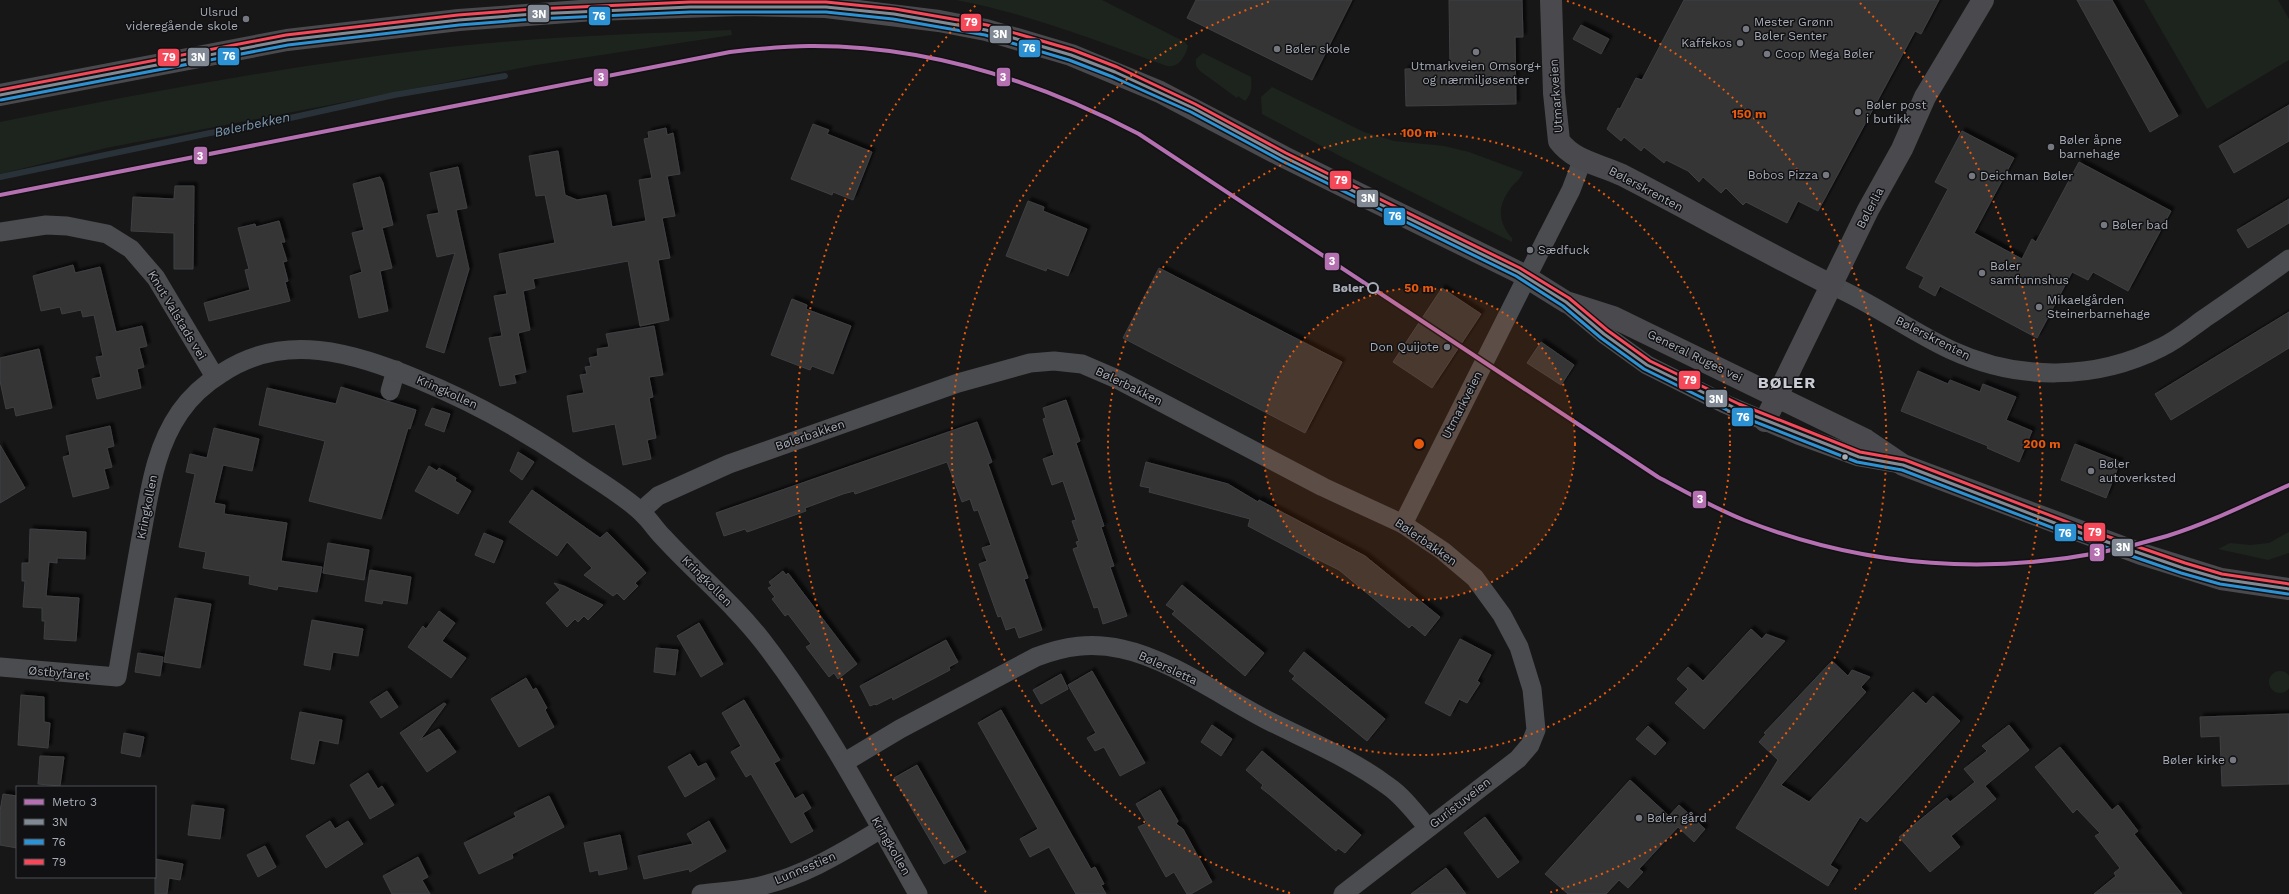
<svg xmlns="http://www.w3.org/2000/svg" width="2289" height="894" font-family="'Work Sans',sans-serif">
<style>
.green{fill:#1d241e}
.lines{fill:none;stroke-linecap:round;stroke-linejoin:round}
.stream{stroke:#2a3239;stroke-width:6}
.building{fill:#353536;stroke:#3f4043;filter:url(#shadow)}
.street{stroke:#4b4c50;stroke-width:19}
.secondary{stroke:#4a4a4e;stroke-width:22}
.street-bridge{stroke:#4b4c50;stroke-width:19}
.bus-1-casing{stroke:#111113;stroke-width:6}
.bus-2-casing{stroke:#111113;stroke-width:6}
.bus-3-casing{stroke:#111113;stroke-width:6}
.bus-1{stroke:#818a94;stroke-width:3}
.bus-2{stroke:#2d92d3;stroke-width:3}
.bus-3{stroke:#f54859;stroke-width:3}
.metro-1-casing{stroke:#111113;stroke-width:7}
.metro-1{stroke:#b570b2;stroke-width:4}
.ring{fill:none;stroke:#e8590c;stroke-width:2;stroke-dasharray:2 4}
.poi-dot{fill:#757880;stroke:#111113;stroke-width:1.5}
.stop-dot{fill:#111113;stroke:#a8adb8;stroke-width:2}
.bus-dot{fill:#a8adb8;stroke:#111113;stroke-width:1.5}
.labels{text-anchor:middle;stroke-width:3;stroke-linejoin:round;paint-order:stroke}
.poi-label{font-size:12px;fill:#a8adb8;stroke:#111113;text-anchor:start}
.street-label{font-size:12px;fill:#a8adb8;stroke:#111113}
.stop-label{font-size:12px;font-weight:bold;fill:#a8adb8;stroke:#111113;text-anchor:end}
.water-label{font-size:13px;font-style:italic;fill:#7f9bb3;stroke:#111113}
.district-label{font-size:16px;font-weight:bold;letter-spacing:1px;fill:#c9ccd4;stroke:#111113}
.centre{fill:#e8590c;stroke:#111113;stroke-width:2}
.ring-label{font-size:12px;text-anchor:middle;font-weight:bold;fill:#e8590c;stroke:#111113;stroke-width:3;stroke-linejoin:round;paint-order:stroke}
.line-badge{stroke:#111113;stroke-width:1.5}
.badge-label{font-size:11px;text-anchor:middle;font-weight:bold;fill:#fff}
</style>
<defs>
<filter id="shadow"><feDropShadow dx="3.5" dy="-3.5" stdDeviation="1" flood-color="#0009"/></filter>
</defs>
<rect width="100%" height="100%" fill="#171717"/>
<g class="green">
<path d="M956 0H1102L1185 42 1188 46C1185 57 1179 68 1167 66 1097 41 1030 14 956 0Z"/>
<polygon points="2144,0 2278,0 2289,19 2289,60 2207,109"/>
<path d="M731 30 732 35 536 65 106 148 0 174V122C143 93 287 66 432 49 531 37 631 34 731 30Z"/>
<path d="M1203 53 1251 77C1252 86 1252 94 1245 101L1238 96 1237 98 1200 71 1196 66V59Z"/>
<path d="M1272 87 1364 132 1394 141 1444 146 1469 152 1523 172C1521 179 1514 183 1510 189 1497 207 1498 222 1512 238V242L1338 155 1262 114 1261 97Z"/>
<polygon points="2289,532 2289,553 2268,560 2218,549 2230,543 2250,545 2269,543"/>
<circle cx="2280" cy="682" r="11"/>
</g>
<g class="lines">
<polyline class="stream" points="0,177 210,133 263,124 394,95 505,76"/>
</g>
<g class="building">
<polygon points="1196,0 1352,0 1312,80 1187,18"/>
<polygon points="1449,0 1522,0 1523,37 1515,37 1516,104 1406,106 1405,69 1450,68"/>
<polygon points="1684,0 1939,0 1921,34 1915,31 1818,211 1798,201 1787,223 1746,202 1743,205 1726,188 1721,193 1703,177 1699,182 1688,171 1666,160 1664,163 1644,147 1641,151 1624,137 1621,141 1607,129 1618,108 1620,109 1636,78 1642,80"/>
<polygon points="2077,0 2112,0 2178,116 2150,132"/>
<polygon points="1581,25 1609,39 1601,54 1573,39"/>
<polygon points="2289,105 2289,141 2234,173 2219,146"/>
<polygon points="813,124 829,130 827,134 872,152 853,200 833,192 832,195 791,179"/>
<polygon points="666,128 667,135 673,133 680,174 667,176 675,216 662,218 670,258 658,260 669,320 640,326 628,261 533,279 535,288 523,291 530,330 518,333 526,372 514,375 516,383 500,386 489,338 502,336 494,296 507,294 499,254 555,243 545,195 536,196 529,156 558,151 565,195 577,200 606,195 612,227 646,221 639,180 652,178 644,139 649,138 648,132"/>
<polygon points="1962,131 2014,158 1974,233 2022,259 2032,239 2036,242 2079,162 2171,211 2128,291 2093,272 2088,280 2072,272 2037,338 1940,286 1935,296 1919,287 1924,277 1906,268 1948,189 1935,182"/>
<polygon points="458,167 467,208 456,210 469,269 444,353 426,347 455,253 437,257 427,215 439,213 430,173"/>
<polygon points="380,177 383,183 393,225 382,228 392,268 380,271 388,311 359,318 350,276 362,272 352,233 364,230 353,184"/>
<polygon points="175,186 194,186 193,269 174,269 174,233 131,231 133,197 174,199"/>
<polygon points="2289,199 2289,223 2248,248 2237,230"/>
<polygon points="1028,201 1044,207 1043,211 1087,229 1068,276 1047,268 1046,271 1006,256"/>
<polygon points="279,221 285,242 281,242 287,261 283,262 288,281 285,282 290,301 209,321 204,303 250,290 245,270 249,269 238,228 255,224 256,227"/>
<polygon points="73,265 75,273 100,267 116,332 142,326 147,346 139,348 144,367 137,369 141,388 97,399 92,379 101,377 96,357 103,356 94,315 83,317 81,310 62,314 60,307 41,311 33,276"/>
<polygon points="1159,268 1342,362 1305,433 1123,338"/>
<polygon points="1442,288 1481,314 1432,388 1393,362"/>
<polygon points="792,299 807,305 806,309 851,326 833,374 812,366 810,370 771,355"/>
<polygon points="2289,312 2289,348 2171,420 2155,394"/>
<polygon points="654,326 663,375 649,377 653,397 649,398 656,438 647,440 651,459 623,465 615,424 573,432 567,396 584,393 580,375 587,374 585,367 591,366 589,358 598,356 597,349 609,347 606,334"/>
<polygon points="1541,342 1574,365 1561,385 1527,363"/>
<polygon points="39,349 52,408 16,416 14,407 6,409 0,381 0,358"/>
<polygon points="1918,371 1948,384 1950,380 1980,392 1983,384 2016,397 2006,420 2032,431 2019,462 1987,448 1988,446 1901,411"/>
<polygon points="341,387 416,410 410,429 408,428 381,519 309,501 325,441 259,425 267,388 336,404"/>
<polygon points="1066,400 1080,441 1076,443 1104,526 1101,527 1114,566 1110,567 1127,616 1103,624 1098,607 1094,608 1092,602 1073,549 1078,547 1076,542 1079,541 1072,521 1076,520 1063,481 1052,485 1043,459 1054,455 1043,419 1046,418 1043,408"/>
<polygon points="432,408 450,414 444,432 425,425"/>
<polygon points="977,422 992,462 988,464 1028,578 1024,579 1042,630 1019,638 1015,627 1006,630 1001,616 998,617 979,564 987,561 982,548 991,545 978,510 974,511 970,499 962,502 947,462 855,494 854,491 843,494 805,508 806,511 750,531 747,532 745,529 724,536 716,513"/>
<polygon points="110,426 114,446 107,448 112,467 104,469 109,488 73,497 63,457 70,455 66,436"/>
<polygon points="214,428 259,439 252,471 223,465 214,503 225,505 224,514 287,523 281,561 322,567 317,592 278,586 277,590 249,584 250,576 203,568 206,552 179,547 195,474 186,472 190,454 207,458"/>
<polygon points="2075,444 2120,462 2106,498 2061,480"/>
<polygon points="0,445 25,488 0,503"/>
<polygon points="518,452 534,462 522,480 510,471"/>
<polygon points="1146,462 1228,484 1258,502 1259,500 1365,556 1440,617 1425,636 1412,625 1409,628 1339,570 1317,559 1316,562 1248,526 1250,519 1149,492 1150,488 1140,486"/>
<polygon points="429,466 437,471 439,468 456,478 455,481 471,491 458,514 415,491"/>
<polygon points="532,490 600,538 607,532 641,567 646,573 635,583 638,586 624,600 617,593 613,596 584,575 592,568 567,542 557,556 509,522"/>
<polygon points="30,529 86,532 85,559 57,558 57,563 49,562 46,596 79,598 76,641 44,639 45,621 42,621 42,608 23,607 25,581 22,581 22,563 29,563"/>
<polygon points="484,533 503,541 494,563 475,555"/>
<polygon points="328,543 369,550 364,580 323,573"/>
<polygon points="370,570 411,577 407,604 383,600 382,604 365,601"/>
<polygon points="783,571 786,575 788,573 857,664 838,679 834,673 829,677 806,647 811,644 788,614 785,616 772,599 775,597 768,588 772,586 769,582"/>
<polygon points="554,583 564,586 603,605 588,620 584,616 578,622 575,619 567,627 546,603 560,590"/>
<polygon points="1182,585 1264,653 1245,676 1172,614 1175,611 1166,605"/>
<polygon points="175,598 211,604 200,668 164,662"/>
<polygon points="439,611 455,623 442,641 466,658 451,678 408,647 423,626 426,629"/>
<polygon points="312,620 363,629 358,656 333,652 330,670 304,665"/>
<polygon points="699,623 723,664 701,677 677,636"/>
<polygon points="1751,629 1762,639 1766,634 1785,641 1704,729 1675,703 1688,689 1677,679 1688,667 1703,681"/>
<polygon points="1460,639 1491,655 1477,681 1480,683 1467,703 1459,699 1450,716 1425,703"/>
<polygon points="946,640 958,662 949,667 950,670 893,700 892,697 876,705 875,704 870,706 860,686"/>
<polygon points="656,648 678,650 675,675 654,672"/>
<polygon points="1304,652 1385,719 1367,741 1292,679 1295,676 1289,671"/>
<polygon points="138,653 163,657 160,676 135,672"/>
<polygon points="1832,661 1848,676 1852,670 1870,677 1861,687 1866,692 1781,785 1809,802 1913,692 1926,704 1933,696 1960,721 1867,822 1860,817 1830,865 1838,870 1828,886 1736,828 1778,760 1759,742 1766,734 1764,733"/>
<polygon points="1092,671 1145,763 1120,776 1104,747 1095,751 1087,738 1096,733 1068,685"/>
<polygon points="1061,674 1068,689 1041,704 1033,690"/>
<polygon points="526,678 533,690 536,688 547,708 545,710 554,727 519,747 491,699"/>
<polygon points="387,691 398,707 381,718 370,702"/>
<polygon points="21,695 44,697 44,722 50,723 48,748 18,745"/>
<polygon points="744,700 780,760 774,763 795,799 803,794 811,808 803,813 813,831 791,843 751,774 746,777 731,752 741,746 722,713"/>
<polygon points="444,703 446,704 420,740 439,729 456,752 427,772 400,733"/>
<polygon points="1001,710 1091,869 1095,867 1104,884 1101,885 1106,894 1076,894 1049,847 1030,857 1020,839 1038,829 978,723"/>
<polygon points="300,712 342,720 338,744 319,740 314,764 291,759"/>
<polygon points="2289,714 2289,784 2222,786 2220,736 2201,737 2200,717"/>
<polygon points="1212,725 1232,739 1221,756 1201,742"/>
<polygon points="2009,725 2029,750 1985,786 1996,799 1951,836 1960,847 1930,872 1899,837 1947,798 1950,802 1975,782 1964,769 1987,751 1982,746"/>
<polygon points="1648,726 1666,743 1655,755 1636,739"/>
<polygon points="124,733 144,737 140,757 121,753"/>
<polygon points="2060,747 2112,810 2118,805 2138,831 2134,834 2182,894 2094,894 2116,876 2114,873 2120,868 2095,836 2100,833 2077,809 2073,813 2035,767"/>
<polygon points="1262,751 1361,835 1345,853 1338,848 1336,851 1270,795 1261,788 1263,785 1246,770"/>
<polygon points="690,754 698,767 706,763 715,779 685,797 668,767"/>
<polygon points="40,756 64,757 60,786 38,784"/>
<polygon points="917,765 966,852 944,864 894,778"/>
<polygon points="368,773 378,789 382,786 394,805 370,819 350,785"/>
<polygon points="1630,780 1669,816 1679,805 1705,829 1694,842 1678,827 1639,869 1643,872 1628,888 1619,880 1606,894 1568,894 1545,874"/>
<polygon points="1160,790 1178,821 1176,824 1183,829 1212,882 1191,894 1187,894 1174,872 1166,877 1138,827 1147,823 1136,804"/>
<polygon points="3,794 17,796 17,848 0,845 0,811"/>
<polygon points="549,796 564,827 512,854 513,858 479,874 464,843 516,817 514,813"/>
<polygon points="192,805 224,809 220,839 188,835"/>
<polygon points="1485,817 1519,862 1498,878 1464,833"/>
<polygon points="330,821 335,829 348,821 363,844 326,868 306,836"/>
<polygon points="709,821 726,851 690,872 689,869 644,879 638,856 693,844 687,834"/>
<polygon points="620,835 627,869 599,875 598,870 590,872 584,843"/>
<polygon points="265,846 276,867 258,877 247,855"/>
<polygon points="418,857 428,877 422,880 430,894 392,894 383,876"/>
<polygon points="155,859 183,864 180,880 169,878 167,894 155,894"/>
<polygon points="1446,868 1466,894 1411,894"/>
</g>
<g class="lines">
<g class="street">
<polyline points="0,232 46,225 67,226 107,234 131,249 156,278 215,377"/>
<polyline points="1547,237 1571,190 1582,161"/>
<path d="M1831 285C1873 303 1910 331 1951 350 2018 381 2095 381 2162 347 2177 340 2191 328 2205 318 2233 299 2261 279 2289 259"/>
<polyline points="1568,304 1604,334 1647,365 1725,404 1798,435 1859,457 1900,464"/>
<polyline points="390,391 396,370"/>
<polyline points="641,511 658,496 729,464 958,383 1030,363 1054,361 1082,364 1117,379 1323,487 1403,524 1443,551 1475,578 1502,615 1519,647 1532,689 1536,730 1530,745 1518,759 1343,894"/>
<polyline points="1403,524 1425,480"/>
<path d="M0 667 117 677C125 629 133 581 142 532 150 490 155 448 180 412 191 396 206 383 222 373 285 331 353 353 417 379 471 401 520 428 569 461 590 476 624 495 642 513 650 520 655 529 663 537 696 573 734 604 764 643 824 721 870 809 918 894"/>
<path d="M845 762 900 729 1036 657C1065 646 1091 642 1122 649 1170 659 1224 698 1269 721 1309 741 1352 759 1388 786 1404 797 1416 814 1428 828"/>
<path d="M701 894C717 892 733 891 750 888 797 880 840 854 881 829"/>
</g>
<g class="secondary">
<path d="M1551 0 1554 93 1559 141C1575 162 1599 164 1622 175 1692 211 1761 250 1831 285"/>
<polyline points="0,95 287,40 459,20 594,10 743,5 826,7 939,21 986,30 1071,55 1160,92 1284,157 1518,272 1566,302 1613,317 1866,440 1903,465 2141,554 2221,579 2289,589"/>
<polyline points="1765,421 1868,210 1902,149 1925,97 1983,0"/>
</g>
<polyline class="street-bridge" points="1425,480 1547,237"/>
<defs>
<polyline id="bus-1" points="0,95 287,40 459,20 534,14 690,7 826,7 894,14 986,30 1071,55 1115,72 1193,108 1284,157 1518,272 1566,302 1604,334 1647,365 1737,409 1859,457 1903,465 2081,533 2183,568 2221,579 2289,589"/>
<polyline id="bus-2" points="1,100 288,45 459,25 534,19 690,12 826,12 893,19 985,35 1069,60 1113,77 1191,112 1282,161 1516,276 1563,306 1601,338 1644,369 1735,414 1857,462 1902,470 2079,538 2181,573 2220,584 2288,594"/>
<polyline id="bus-3" points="0,90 286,35 458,15 534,9 690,2 826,2 895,9 987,25 1073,50 1117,67 1195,104 1286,153 1520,268 1569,298 1607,330 1650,361 1739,404 1860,452 1905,460 2083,528 2185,563 2222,574 2289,584"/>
</defs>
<use href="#bus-1" class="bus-1-casing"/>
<use href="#bus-2" class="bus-2-casing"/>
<use href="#bus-3" class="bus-3-casing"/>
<use href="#bus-1" class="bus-1"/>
<use href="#bus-2" class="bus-2"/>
<use href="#bus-3" class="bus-3"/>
<defs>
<path id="metro-1" d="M0 195 730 52C756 49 782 46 809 46 926 45 1036 80 1139 134L1658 477C1686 492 1714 508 1744 520 1880 574 2027 578 2167 536 2209 523 2249 503 2289 485"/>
</defs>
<use href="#metro-1" class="metro-1-casing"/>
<use href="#metro-1" class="metro-1"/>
</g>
<circle cx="1419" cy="444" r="156" fill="#e8590c" fill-opacity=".12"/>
<g class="ring">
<circle cx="1419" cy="444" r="156"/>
<circle cx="1419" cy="444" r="311"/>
<path d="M1290 893A467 467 0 0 1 1271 1M1567 1A467 467 0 0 1 1548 893"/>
<path d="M986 892A623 623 0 0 1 978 3M1860 3A623 623 0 0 1 1852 892"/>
</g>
<g class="poi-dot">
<circle cx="246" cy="19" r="4"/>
<circle cx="1746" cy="29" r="4"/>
<circle cx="1740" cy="43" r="4"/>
<circle cx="1277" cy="49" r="4"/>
<circle cx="1476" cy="52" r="4"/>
<circle cx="1767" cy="54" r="4"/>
<circle cx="1858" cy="112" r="4"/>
<circle cx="2051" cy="147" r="4"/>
<circle cx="1826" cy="175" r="4"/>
<circle cx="1972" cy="176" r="4"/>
<circle cx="2104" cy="225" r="4"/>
<circle cx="1530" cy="250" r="4"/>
<circle cx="1982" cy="273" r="4"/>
<circle cx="2039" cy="307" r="4"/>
<circle cx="1447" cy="347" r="4"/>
<circle cx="2091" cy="471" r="4"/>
<circle cx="2233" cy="760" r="4"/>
<circle cx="1639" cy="818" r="4"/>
</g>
<circle class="stop-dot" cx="1373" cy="288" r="5"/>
<circle class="bus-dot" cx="1845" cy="457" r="3.5"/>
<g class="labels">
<g class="poi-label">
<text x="238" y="16" text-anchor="end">Ulsrud<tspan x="238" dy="14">videregående skole</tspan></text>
<text x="1754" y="26">Mester Grønn<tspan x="1754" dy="14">Bøler Senter</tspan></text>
<text x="1732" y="47" text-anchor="end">Kaffekos</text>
<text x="1285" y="53">Bøler skole</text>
<text x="1775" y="58">Coop Mega Bøler</text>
<text x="1476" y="70" text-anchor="middle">Utmarkveien Omsorg+<tspan x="1476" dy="14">og nærmiljøsenter</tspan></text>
<text x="1866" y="109">Bøler post<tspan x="1866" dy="14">i butikk</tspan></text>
<text x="2059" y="144">Bøler åpne<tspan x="2059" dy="14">barnehage</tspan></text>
<text x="1818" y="179" text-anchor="end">Bobos Pizza</text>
<text x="1980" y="180">Deichman Bøler</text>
<text x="2112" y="229">Bøler bad</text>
<text x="1538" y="254">Sædfuck</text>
<text x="1990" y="270">Bøler<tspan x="1990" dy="14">samfunnshus</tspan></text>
<text x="2047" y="304">Mikaelgården<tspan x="2047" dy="14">Steinerbarnehage</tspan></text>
<text x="1439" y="351" text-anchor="end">Don Quijote</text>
<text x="2099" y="468">Bøler<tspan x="2099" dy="14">autoverksted</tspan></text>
<text x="2225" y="764" text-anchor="end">Bøler kirke</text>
<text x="1647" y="822">Bøler gård</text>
</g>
<g class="street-label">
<text transform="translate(1556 96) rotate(-94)" y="4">Utmarkveien</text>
<text transform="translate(1646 189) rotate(28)" y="4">Bølerskrenten</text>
<text transform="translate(1870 208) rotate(-62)" y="4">Bølerlia</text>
<text transform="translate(177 315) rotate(59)" y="4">Knut Valstads vei</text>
<text transform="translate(1933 338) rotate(27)" y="4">Bølerskrenten</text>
<text transform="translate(1695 356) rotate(26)" y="4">General Ruges vei</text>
<text transform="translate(1129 386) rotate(26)" y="4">Bølerbakken</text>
<text transform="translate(447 392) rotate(24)" y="4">Kringkollen</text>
<text transform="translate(1462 405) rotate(-63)" y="4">Utmarkveien</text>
<text transform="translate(810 435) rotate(-19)" y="4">Bølerbakken</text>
<text transform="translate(147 507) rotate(-79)" y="4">Kringkollen</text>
<text transform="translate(1426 542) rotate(35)" y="4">Bølerbakken</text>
<text transform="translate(707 581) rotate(45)" y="4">Kringkollen</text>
<text transform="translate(1168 668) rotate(25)" y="4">Bølersletta</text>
<text transform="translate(59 673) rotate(5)" y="4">Østbyfaret</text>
<text transform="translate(1460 803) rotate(-38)" y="4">Guristuveien</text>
<text transform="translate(891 846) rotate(60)" y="4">Kringkollen</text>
<text transform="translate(805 868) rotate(-23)" y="4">Lunnestien</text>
</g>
<g class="stop-label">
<text x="1364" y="292">Bøler</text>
</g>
<g class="water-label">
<text transform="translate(252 124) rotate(-12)" y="5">Bølerbekken</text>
</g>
<g class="district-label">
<text x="1787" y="388">BØLER</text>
</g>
</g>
<circle cx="1419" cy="444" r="6" class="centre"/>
<g class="ring-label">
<text x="1749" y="118">150 m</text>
<text x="1419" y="137">100 m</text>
<text x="1419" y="292">50 m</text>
<text x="2042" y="448">200 m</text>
</g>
<g class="line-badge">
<rect x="527" y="4" width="23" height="19" rx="4" fill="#818a94"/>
<rect x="588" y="6" width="23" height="20" rx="4" fill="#2d92d3"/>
<rect x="960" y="13" width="22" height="19" rx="4" fill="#f54859"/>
<rect x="989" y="25" width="23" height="19" rx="4" fill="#818a94"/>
<rect x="1018" y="39" width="23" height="19" rx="4" fill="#2d92d3"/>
<rect x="217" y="47" width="23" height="19" rx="4" fill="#2d92d3"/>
<rect x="187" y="47" width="23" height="20" rx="4" fill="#818a94"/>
<rect x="157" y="48" width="23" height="19" rx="4" fill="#f54859"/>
<rect x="996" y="67" width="15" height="20" rx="4" fill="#b570b2"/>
<rect x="593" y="68" width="16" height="19" rx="4" fill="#b570b2"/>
<rect x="193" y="146" width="15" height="19" rx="4" fill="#b570b2"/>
<rect x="1329" y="170" width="23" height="20" rx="4" fill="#f54859"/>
<rect x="1356" y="189" width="23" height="19" rx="4" fill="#818a94"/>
<rect x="1383" y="207" width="23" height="19" rx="4" fill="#2d92d3"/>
<rect x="1324" y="252" width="16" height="19" rx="4" fill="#b570b2"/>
<rect x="1678" y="370" width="23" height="20" rx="4" fill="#f54859"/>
<rect x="1705" y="389" width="23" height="19" rx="4" fill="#818a94"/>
<rect x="1731" y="407" width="23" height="20" rx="4" fill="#2d92d3"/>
<rect x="1692" y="490" width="15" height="19" rx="4" fill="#b570b2"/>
<rect x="2083" y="522" width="23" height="20" rx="4" fill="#f54859"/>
<rect x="2054" y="523" width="23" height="19" rx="4" fill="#2d92d3"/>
<rect x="2111" y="538" width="23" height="19" rx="4" fill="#818a94"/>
<rect x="2089" y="543" width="16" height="19" rx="4" fill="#b570b2"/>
</g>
<g class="badge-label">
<text x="539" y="18">3N</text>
<text x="599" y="20">76</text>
<text x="971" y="26">79</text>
<text x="1000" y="38">3N</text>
<text x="1029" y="52">76</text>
<text x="229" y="60">76</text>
<text x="198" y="61">3N</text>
<text x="169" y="61">79</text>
<text x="1003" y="81">3</text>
<text x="601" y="81">3</text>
<text x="200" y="160">3</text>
<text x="1341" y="184">79</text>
<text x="1368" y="202">3N</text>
<text x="1395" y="220">76</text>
<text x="1332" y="265">3</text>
<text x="1690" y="384">79</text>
<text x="1716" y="403">3N</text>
<text x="1743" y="421">76</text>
<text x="1700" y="503">3</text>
<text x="2095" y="536">79</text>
<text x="2065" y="537">76</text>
<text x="2123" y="551">3N</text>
<text x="2097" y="556">3</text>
</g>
<rect x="16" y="786" width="140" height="92" fill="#111113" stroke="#4d4f55"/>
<rect x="24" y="799" width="20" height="6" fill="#b570b2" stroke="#4d4f55"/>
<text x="52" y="806" font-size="12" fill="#a8adb8">Metro 3</text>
<rect x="24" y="819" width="20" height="6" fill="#818a94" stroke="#4d4f55"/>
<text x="52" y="826" font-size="12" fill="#a8adb8">3N</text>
<rect x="24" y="839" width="20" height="6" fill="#2d92d3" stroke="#4d4f55"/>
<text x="52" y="846" font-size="12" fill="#a8adb8">76</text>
<rect x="24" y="859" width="20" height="6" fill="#f54859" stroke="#4d4f55"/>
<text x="52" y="866" font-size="12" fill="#a8adb8">79</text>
</svg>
